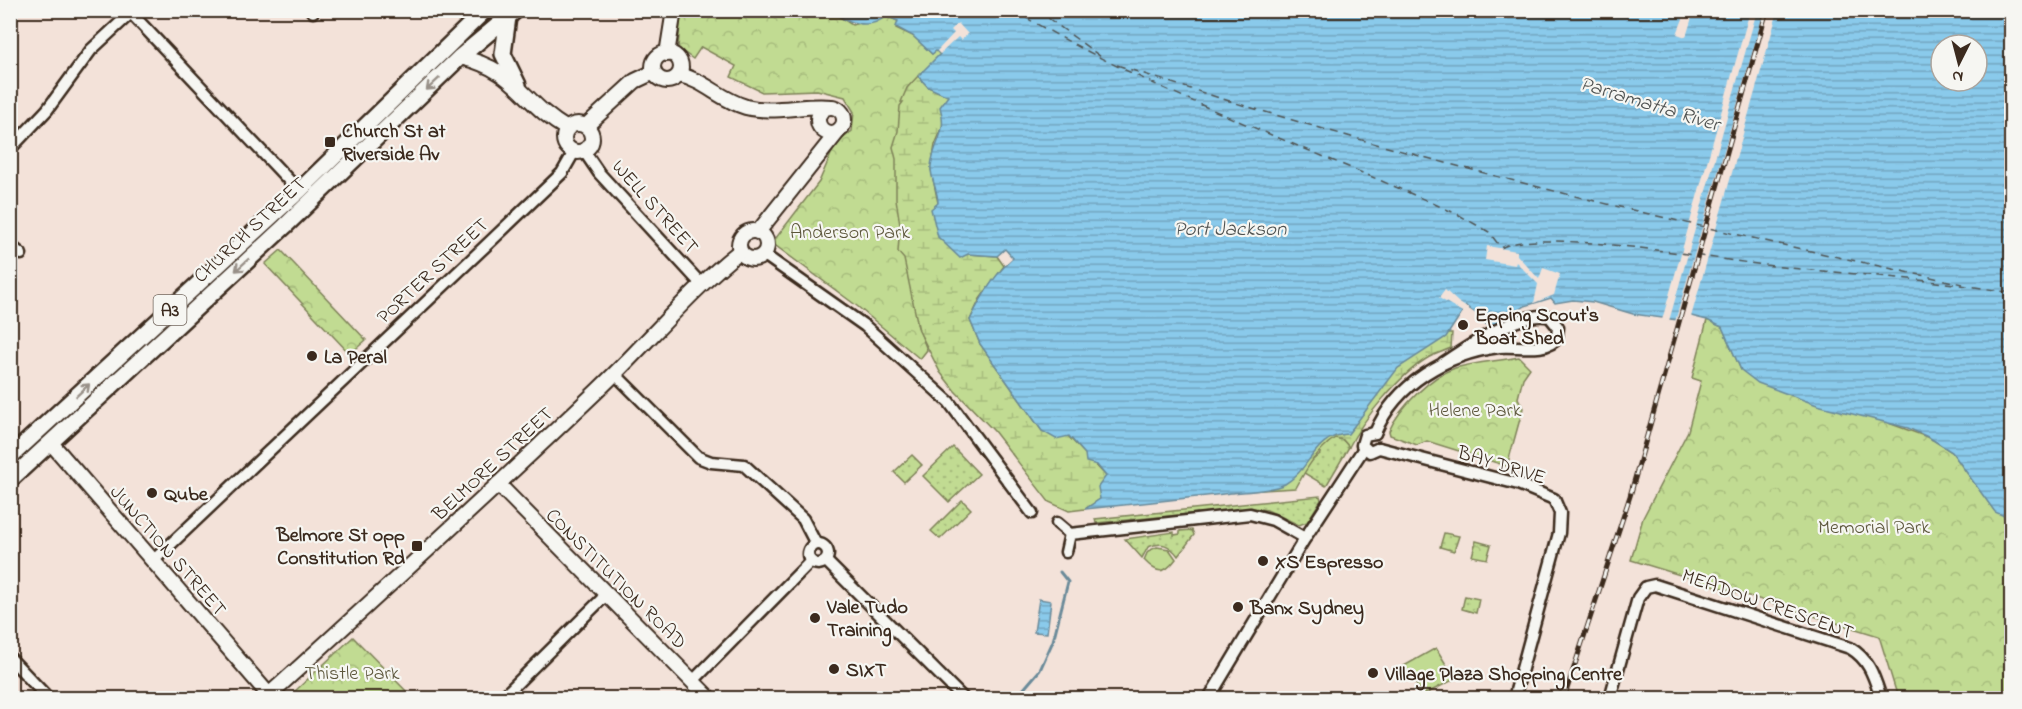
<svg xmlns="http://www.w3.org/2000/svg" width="2022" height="709" font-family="'Indie Flower',sans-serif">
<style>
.grass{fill:url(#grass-dots);stroke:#7e8258;stroke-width:1.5}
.forest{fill:url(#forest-crowns);stroke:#7e8258;stroke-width:1.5}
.wetland{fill:url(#wetland-marsh);stroke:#7e8258;stroke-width:1.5}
.garden{fill:#c1db92;stroke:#7e8258;stroke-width:1.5}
.water{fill:url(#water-rules);stroke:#6a8a99;stroke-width:1.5;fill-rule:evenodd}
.pier{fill:#f3e2d9}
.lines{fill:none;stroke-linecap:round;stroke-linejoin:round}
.stream{stroke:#6a8a99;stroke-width:3}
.ferry{stroke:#4f5251;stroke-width:1.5;stroke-dasharray:8 6;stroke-linecap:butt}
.minor-casing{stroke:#3b2a1e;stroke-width:15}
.major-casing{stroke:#3b2a1e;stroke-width:18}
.highway-casing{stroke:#3b2a1e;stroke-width:20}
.minor{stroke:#f6f6f2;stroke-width:10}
.major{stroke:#f6f6f2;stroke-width:14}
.highway{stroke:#f6f6f2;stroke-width:15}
.rail-casing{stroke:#3b2a1e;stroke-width:5}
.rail{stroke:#f6f6f2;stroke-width:3;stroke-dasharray:9;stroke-linecap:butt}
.oneway{stroke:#989088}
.poi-dot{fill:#3b2a1e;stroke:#f6f6f2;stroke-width:2}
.labels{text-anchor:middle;stroke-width:4.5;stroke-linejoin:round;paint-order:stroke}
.shield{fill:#f6f6f2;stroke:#73675e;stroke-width:1.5}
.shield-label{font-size:18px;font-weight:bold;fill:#3b2a1e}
.poi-label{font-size:20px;font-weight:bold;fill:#3b2a1e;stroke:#f6f6f2;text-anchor:start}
.street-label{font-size:20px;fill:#3b2a1e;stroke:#f6f6f2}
.park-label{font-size:20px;fill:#5c563b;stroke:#f6f6f2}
.water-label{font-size:21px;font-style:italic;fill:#4f5251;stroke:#f6f6f2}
</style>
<defs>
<pattern id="grass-dots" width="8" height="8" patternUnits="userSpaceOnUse" patternTransform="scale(1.5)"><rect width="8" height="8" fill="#c1db92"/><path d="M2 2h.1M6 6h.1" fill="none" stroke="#a7bc7d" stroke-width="1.8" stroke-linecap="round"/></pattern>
<pattern id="forest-crowns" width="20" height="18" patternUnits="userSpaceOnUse" patternTransform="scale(1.5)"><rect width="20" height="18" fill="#c1db92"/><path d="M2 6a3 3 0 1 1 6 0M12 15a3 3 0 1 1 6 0" fill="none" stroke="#a7bc7d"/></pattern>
<pattern id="wetland-marsh" width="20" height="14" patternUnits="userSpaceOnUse" patternTransform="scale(1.5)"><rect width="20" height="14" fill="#c1db92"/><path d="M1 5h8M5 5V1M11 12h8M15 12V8" fill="none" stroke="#a7bc7d"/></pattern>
<pattern id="water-rules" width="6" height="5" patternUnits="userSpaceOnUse" patternTransform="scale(1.5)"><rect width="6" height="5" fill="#8acaeb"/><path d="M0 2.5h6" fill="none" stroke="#72a4be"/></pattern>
</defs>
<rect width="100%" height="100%" fill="#f3e2d9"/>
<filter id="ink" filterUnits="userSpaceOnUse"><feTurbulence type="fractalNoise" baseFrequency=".0167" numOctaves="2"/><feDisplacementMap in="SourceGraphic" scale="12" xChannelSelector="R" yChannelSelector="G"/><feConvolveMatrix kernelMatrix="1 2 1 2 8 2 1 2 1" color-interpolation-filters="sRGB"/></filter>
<g filter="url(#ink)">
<g class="grass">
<polygon points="1514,329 1513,342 1494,343 1493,339"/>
<polygon points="1335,437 1343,440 1349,447 1326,486 1304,473 1308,464 1320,454 1320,450"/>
<polygon points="953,447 979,474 949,502 923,476"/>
<polygon points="912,455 922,465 904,482 894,472"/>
<polygon points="1320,496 1321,500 1307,522 1299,525 1267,510 1253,508 1096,523 1095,519"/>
<polygon points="962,500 971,509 940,539 931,531"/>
<path d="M1192 530 1194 535 1178 556C1170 545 1162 541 1148 547L1142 558 1125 539 1174 532V535L1180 534V531Z"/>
<polygon points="1444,533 1459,536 1454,551 1440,547"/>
<polygon points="1465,596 1479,599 1476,613 1462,609"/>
</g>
<g class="forest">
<polygon points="829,10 852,25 886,16 898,21 896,28 913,36 932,54 936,50 940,55 914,82 917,324 927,350 920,359 857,306 772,243 819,182 835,145 852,131 854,112 845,97 817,90 762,92 731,77 736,66 701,47 693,59 678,48 681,11"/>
<polygon points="281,250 366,340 350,354 265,264"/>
<polygon points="1707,320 1722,327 1741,370 1930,438 1952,452 1994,510 2011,480 2011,698 1898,698 1879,636 1631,560 1643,518 1688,431 1701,381 1692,378"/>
<path d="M1519 357 1530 368 1523 378 1518 398 1523 408 1507 466 1427 441 1417 445 1390 435 1389 431C1399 408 1431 376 1455 368 1475 362 1498 361 1519 357Z"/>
<polygon points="1476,541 1491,545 1487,559 1472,556"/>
<polygon points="353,637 413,698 289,698 293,693"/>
</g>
<g class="wetland">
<polygon points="918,76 928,87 948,96 945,121 935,145 931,169 938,203 968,254 997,256 1004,266 980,299 970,320 980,344 1042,431 1068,436 1106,476 1100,499 1085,509 1069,511 1049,502 994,431 955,391 940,372 919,331 904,259 898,252 900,225 896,199 896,159 893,147 898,131 900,106 903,102 901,102 907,88"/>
<path d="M1435 333H1452L1451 348C1442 352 1434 354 1426 359 1399 376 1363 419 1349 447L1343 440 1335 438C1317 450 1306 469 1296 488L1249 491 1261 475Z"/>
</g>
<g class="garden">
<path d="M1157 547 1169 549 1176 559C1164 575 1157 574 1144 560L1148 551Z"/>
<polygon points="1436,648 1455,679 1423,695 1404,666"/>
</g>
<g class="water">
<path d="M829 11H2011V519L1995 512 1952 452 1930 438 1908 428 1817 405 1758 383 1741 370 1722 327 1707 320 1679 313 1677 320 1633 314 1593 302 1573 300 1555 303 1551 298 1525 306 1489 327 1466 306 1446 337 1398 368 1348 434C1314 435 1311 469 1285 484 1275 490 1243 492 1231 493 1182 499 1134 504 1085 509L1100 499 1098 487 1106 476 1097 465 1086 462 1085 454 1069 436 1056 439 1042 431 980 344 970 320C981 297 995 274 1013 258L1005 249 997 256 968 254 960 258 938 237 931 209 938 203C938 190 930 178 931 166 934 141 948 133 940 107L948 96 928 87 918 76 940 54 936 51 932 54 913 36 896 27 898 21 886 16C868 32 846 21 829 11ZM1941 45H1977V81H1941Z"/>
<polygon points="1039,599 1051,601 1047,633 1034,632"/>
</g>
<g class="pier">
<polygon points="1686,11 1690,11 1688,17 1691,11 1694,11 1686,37 1677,34"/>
<polygon points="1750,11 1757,11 1669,321 1662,320"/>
<polygon points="1764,11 1778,11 1691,317 1704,322 1681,316 1679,322 1675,322"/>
<polygon points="958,23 968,34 961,40 958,37 940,54 937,51 954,33 951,30"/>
<polygon points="1487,246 1517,251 1517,255 1539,279 1543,268 1560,274 1554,295 1534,303 1538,284 1516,262 1515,265 1485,260"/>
<polygon points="1445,290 1458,302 1479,316 1476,321 1466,310 1464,313 1439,298"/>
</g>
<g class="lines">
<polyline class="stream" points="1016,698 1040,670 1053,641 1068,582 1060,572"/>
<g class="ferry">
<path d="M1013 10C1153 94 1310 147 1459 215L1489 232 1501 248C1535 226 1730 262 1781 267 1858 275 1935 279 2012 293"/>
<polyline points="1037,10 1104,59"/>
<path d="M1117 65C1396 158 1675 223 1963 284"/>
</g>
<defs>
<g id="minor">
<polyline points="311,10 313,12"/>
<polyline points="131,13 299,191"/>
<polyline points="10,149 47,110 91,50 134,10"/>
<polyline points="584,151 599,173 702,285"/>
<polyline points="10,245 21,254"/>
<polyline points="763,254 865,326 949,402 1032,513"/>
<polyline points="615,374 698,457 711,462 744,465 803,519 816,544"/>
<path d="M1375 433C1396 383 1447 354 1499 347 1516 345 1547 353 1557 338L1558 327 1550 317C1522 309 1467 347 1443 363"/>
<polyline points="1375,433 1365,435 1362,445 1370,452 1379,448"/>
<polyline points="1379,448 1518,484 1554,499 1560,513 1559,533 1514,698"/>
<polyline points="1057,523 1070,534"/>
<circle cx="818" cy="554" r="10"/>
<polyline points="1066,552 1070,534 1250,514 1273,520 1305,538"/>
<polyline points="154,560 494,238 562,173 574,152"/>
<polyline points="826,561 963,698"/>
<polyline points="10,658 48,698"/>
<polyline points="692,682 811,561"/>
<polyline points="502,698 606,595"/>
<polyline points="1209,698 1305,538 1364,448"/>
<path d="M1610 698 1638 598 1646 587 1655 585 1850 648C1870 660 1874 677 1881 698"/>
</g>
<g id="major">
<circle cx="667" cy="67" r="14"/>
<polyline points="667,54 674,10"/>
<path d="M460 57C518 70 521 102 567 129"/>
<path d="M679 75C704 80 721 100 746 107 774 114 803 104 831 107"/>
<circle cx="831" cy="120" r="13"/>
<circle cx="578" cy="138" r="14"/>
<polyline points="586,126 635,81 654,72"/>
<circle cx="753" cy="245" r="14"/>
<polyline points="758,232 840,129"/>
<path d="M51 443 269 695C379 595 489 494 597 391 645 346 688 292 740 251"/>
<polyline points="498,484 709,698"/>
</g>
<g id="highway">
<polyline points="508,17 503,54 518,85"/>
<polyline points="10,457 299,191 485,10"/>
<polyline points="10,480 285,226 460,57 516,10"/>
</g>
</defs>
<use href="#minor" class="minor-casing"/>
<use href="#major" class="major-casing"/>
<use href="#highway" class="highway-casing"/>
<use href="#minor" class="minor"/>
<use href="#major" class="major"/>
<use href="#highway" class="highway"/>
<defs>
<polyline id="rail" points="1564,698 1630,496 1767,10"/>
</defs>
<use href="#rail" class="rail-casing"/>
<use href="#rail" class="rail"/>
</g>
<defs><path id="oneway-shaft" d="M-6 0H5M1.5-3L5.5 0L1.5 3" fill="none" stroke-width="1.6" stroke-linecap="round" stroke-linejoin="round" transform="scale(1.5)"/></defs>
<g class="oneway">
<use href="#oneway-shaft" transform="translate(433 84) rotate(137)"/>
<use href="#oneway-shaft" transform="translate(242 265) rotate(138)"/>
<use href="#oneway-shaft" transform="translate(83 390) rotate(-43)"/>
</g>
</g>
<g class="poi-dot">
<rect x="324" y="136" width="12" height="12" rx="3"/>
<circle cx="1463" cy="325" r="6"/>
<circle cx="312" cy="356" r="6"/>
<circle cx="152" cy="493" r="6"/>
<rect x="411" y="540" width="12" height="12" rx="3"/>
<circle cx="1263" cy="561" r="6"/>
<circle cx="1238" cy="607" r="6"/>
<circle cx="815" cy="618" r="6"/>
<circle cx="834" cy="669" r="6"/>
<circle cx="1373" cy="673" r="6"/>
</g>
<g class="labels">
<rect class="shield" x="153.5" y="295" width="33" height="30" rx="4.5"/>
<g class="shield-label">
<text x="170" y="316">A3</text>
</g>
<g class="poi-label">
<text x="342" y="137">Church St at<tspan x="342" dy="23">Riverside Av</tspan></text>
<text x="1475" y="321">Epping Scout's<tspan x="1475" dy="23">Boat Shed</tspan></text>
<text x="324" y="363">La Peral</text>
<text x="164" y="500">Qube</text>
<text x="405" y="541" text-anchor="end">Belmore St opp<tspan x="405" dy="23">Constitution Rd</tspan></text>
<text x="1275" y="568">XS Espresso</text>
<text x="827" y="613">Vale Tudo<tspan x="827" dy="23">Training</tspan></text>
<text x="1250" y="614">Banx Sydney</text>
<text x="846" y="676">SIXT</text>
<text x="1385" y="680">Village Plaza Shopping Centre</text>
</g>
<g class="street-label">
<text transform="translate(656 206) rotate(48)" y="7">WELL STREET</text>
<text transform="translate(249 229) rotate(-43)" y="7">CHURCH STREET</text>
<text transform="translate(432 270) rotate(-43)" y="7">PORTER STREET</text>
<text transform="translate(492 463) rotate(-43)" y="7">BELMORE STREET</text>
<text transform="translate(1502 464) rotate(17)" y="7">BAY DRIVE</text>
<text transform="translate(169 550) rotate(49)" y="7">JUNCTION STREET</text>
<text transform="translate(617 578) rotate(45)" y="7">CONSTITUTION ROAD</text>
<text transform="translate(1768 603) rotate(19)" y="7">MEADOW CRESCENT</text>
</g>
<g class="park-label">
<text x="850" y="238">Anderson Park</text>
<text x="1475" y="416">Helene Park</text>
<text x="1874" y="533">Memorial Park</text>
<text x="352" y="679">Thistle Park</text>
</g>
<g class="water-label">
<text transform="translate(1650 103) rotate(17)" y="7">Parramatta River</text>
<text x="1230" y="235">Port Jackson</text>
</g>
</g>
<rect width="2022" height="709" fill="none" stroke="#f6f6f2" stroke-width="36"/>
<rect x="18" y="18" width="1986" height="673" fill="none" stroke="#3b2a1e" stroke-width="2" filter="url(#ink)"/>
<g transform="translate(1959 63) rotate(186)"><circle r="28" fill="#f6f6f2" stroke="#aba49d" stroke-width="1.5"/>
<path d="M0-4.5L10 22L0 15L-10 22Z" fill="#3b2a1e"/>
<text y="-9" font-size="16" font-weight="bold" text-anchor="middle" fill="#3b2a1e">N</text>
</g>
</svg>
